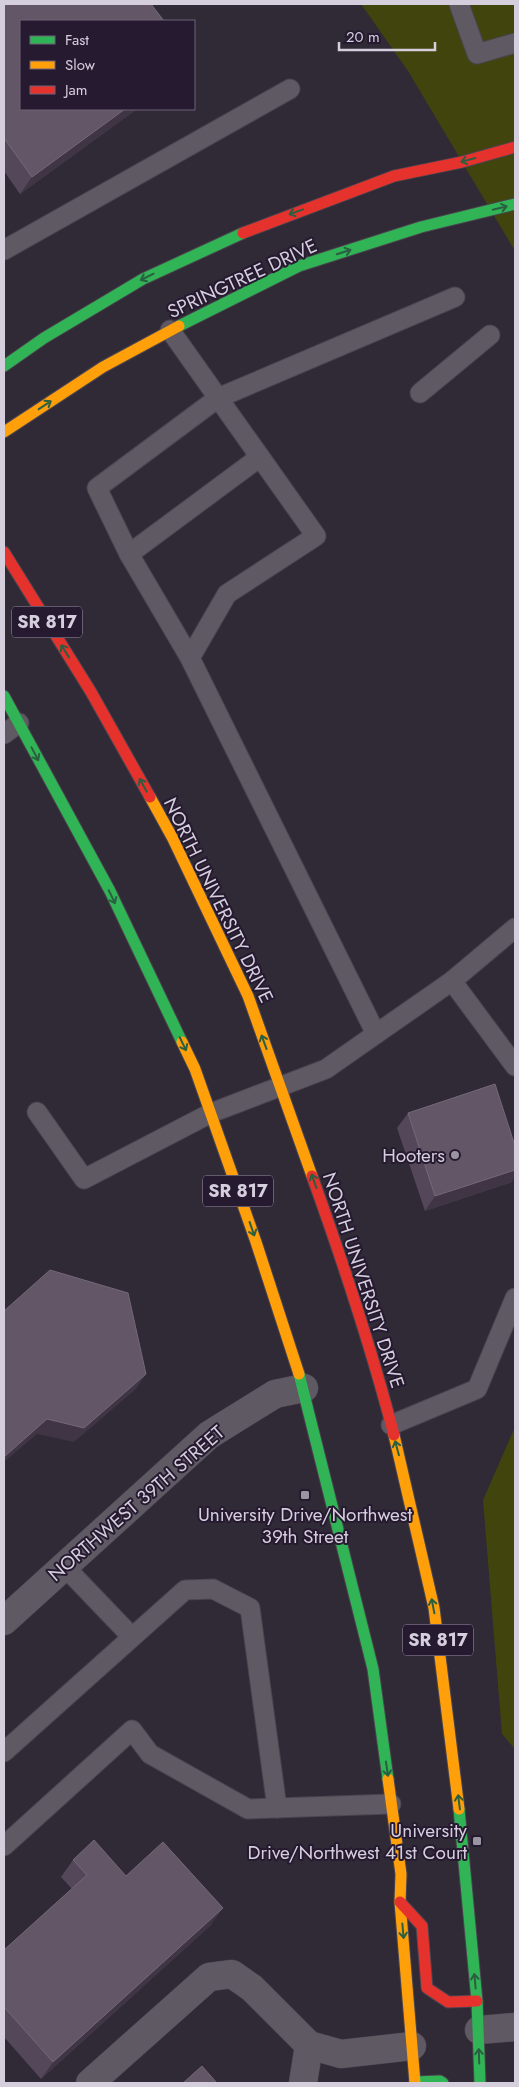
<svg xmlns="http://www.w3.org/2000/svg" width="519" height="2087" font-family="Jost,sans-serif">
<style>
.green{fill:#42440e}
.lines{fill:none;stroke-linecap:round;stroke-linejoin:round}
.lane-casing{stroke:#4a444f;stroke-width:21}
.street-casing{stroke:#4a444f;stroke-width:29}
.fast-casing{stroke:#4a444f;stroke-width:13}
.slow-casing{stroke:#4a444f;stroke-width:13}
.jam-casing{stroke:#4a444f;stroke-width:13}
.lane{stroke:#5e5963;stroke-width:19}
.street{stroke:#5e5963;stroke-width:28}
.fast{stroke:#30b455;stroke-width:11}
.slow{stroke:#ff9f0a;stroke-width:11}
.jam{stroke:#e5322d;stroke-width:11}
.wall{fill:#544759}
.shaded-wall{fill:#403545}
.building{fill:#625667;stroke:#74687a}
.oneway{stroke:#2a5f41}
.poi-dot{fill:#9b94a3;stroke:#261a31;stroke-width:2}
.labels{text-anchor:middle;stroke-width:4;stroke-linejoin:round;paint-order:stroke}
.shield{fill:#261a31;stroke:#a098a9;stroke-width:1}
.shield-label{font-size:18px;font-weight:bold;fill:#d5cedd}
.street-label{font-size:19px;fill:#d5cedd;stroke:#261a31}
.poi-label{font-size:19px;fill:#d5cedd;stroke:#261a31;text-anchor:end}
</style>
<rect width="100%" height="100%" fill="#302936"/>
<g class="green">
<polygon points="361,4 515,4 515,251 408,71"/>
<polygon points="515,1427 515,1749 502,1734 483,1500"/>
</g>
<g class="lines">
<defs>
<g id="lane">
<polyline points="459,4 477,54 515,43"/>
<polyline points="4,250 290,89"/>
<polyline points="420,393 490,335"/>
<polyline points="129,554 97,488 218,398 455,297"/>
<polyline points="190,658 129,554 260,457"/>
<polyline points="4,734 19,723"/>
<polyline points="452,981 515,1066"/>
<polyline points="376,1034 452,981 515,928"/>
<polyline points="37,1112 84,1179 211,1113 326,1069 376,1034 190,658 227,594 316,536 170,330"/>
<polyline points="391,1425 477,1389 515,1298"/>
<polyline points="64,1566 132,1637"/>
<polyline points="4,1752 185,1590 213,1589 250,1608 277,1808"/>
<polyline points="4,1846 132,1730 150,1754 248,1809 391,1804"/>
</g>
<g id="street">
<polyline points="4,1621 209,1435 275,1394 304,1388"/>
<polyline points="479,2030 515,2027"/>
<polyline points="90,2083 209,1977 232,1974 252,1988 309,2045 341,2054 412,2046"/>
<polyline points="303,2083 309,2045"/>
</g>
<g id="fast">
<polyline points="179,326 299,266 421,227 515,204"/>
<polyline points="4,366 44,338 143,279 243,233"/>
<polyline points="4,696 110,891 182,1042"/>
<polyline points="299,1374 373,1669 388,1779"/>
<polyline points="459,1809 477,2001 480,2083"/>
<polyline points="415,2082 440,2081 443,2083"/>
</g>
<g id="slow">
<polyline points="4,432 103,367 179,326"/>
<polyline points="150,797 172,837 248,996 312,1176"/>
<polyline points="182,1042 195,1069 256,1242 299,1374"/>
<polyline points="394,1435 434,1608 459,1809"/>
<polyline points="388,1779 401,1874 400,1902 415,2083"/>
</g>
<g id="jam">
<polyline points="243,233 394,176 462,162 515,147"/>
<polyline points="4,552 91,692 150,797"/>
<path d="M312 1176C343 1262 371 1347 394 1435"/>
<polyline points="400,1902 422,1926 427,1988 448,2002 477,2001"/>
</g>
</defs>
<use href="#lane" class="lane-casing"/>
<use href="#street" class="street-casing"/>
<use href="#fast" class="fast-casing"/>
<use href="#slow" class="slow-casing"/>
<use href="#jam" class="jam-casing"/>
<use href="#lane" class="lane"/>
<use href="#street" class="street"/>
<use href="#fast" class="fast"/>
<use href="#slow" class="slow"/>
<use href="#jam" class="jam"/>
</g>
<g class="wall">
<polygon points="4,4 137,109 20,194 4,171"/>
<polygon points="408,1113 512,1182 425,1211 397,1128"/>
<polygon points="73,1860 126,1876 211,1925 41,2079 4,2037 4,1950 72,1889 61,1877"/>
</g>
<g class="shaded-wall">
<polygon points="125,109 137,109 20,194 32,177"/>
<polygon points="515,1170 515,1177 512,1182 425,1211 435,1196"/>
<polygon points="146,1374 136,1389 74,1442 37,1434 4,1462 4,1457 47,1419"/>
<polygon points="223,1908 211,1925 41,2079 53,2062"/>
</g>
<g class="building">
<polygon points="4,4 151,4 164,21 21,21 21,109 125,109 32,177 4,138"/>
<polygon points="495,1084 515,1146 515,1170 435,1196 408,1113"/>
<polygon points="50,1270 128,1293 146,1374 84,1428 47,1419 4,1457 4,1311"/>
<polygon points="94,1840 126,1876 163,1842 223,1908 53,2062 4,2007 4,1950 87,1875 73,1860"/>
<polygon points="202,2066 217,2083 183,2083"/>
</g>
<defs><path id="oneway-shaft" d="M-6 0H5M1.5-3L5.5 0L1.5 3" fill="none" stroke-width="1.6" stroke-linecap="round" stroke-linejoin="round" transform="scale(1.25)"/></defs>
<g class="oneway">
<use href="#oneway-shaft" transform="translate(468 160) rotate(165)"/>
<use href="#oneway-shaft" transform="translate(500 208) rotate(-13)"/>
<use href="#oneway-shaft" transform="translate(296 212) rotate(160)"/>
<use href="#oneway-shaft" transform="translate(344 252) rotate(-18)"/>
<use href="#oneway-shaft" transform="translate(147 277) rotate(154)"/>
<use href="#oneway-shaft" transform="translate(45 405) rotate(-33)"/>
<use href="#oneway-shaft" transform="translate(65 651) rotate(-122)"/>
<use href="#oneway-shaft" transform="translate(35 754) rotate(62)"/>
<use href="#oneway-shaft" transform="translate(143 785) rotate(-119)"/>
<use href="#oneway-shaft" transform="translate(112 897) rotate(64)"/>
<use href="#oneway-shaft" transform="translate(264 1042) rotate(-110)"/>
<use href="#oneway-shaft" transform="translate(183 1044) rotate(64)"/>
<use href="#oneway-shaft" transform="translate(314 1181) rotate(-109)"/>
<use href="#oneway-shaft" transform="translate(252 1229) rotate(71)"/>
<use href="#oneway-shaft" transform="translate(397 1448) rotate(-105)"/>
<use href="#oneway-shaft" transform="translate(433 1606) rotate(-101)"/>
<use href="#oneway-shaft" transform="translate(387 1769) rotate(82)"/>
<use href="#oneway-shaft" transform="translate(459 1802) rotate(-97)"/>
<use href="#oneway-shaft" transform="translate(403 1931) rotate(85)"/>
<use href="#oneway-shaft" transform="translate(475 1981) rotate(-95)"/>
<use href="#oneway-shaft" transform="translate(479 2056) rotate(-92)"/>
</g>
<g class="poi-dot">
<circle cx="455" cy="1155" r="5"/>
<rect x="300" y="1490" width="10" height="10" rx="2.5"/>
<rect x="472" y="1836" width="10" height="10" rx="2.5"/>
</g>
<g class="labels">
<g class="shield">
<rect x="12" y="606.5" width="70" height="31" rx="4"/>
<rect x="203" y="1175.5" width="70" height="31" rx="4"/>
<rect x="403" y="1624.5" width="70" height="31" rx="4"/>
</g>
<g class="shield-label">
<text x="47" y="628">SR 817</text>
<text x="238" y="1197">SR 817</text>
<text x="438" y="1646">SR 817</text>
</g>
<g class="street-label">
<text transform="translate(242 278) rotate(-25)" y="7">SPRINGTREE DRIVE</text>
<text transform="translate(219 900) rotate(64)" y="7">NORTH UNIVERSITY DRIVE</text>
<text transform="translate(364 1280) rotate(72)" y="7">NORTH UNIVERSITY DRIVE</text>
<text transform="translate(136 1503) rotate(-41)" y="7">NORTHWEST 39TH STREET</text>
</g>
<g class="poi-label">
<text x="445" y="1162">Hooters</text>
<text x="305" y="1521" text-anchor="middle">University Drive/Northwest<tspan x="305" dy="22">39th Street</tspan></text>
<text x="467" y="1837">University<tspan x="467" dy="22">Drive/Northwest 41st Court</tspan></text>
</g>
</g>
<rect width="519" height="2087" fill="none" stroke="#d5cedd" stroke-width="10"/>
<rect x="20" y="20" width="175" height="90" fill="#261a31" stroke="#6c6276"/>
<rect x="30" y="36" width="25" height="8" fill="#30b455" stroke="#6c6276"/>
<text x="65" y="45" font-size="15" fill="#d5cedd">Fast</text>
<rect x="30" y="61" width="25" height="8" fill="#ff9f0a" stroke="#6c6276"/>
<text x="65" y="70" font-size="15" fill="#d5cedd">Slow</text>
<rect x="30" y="86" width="25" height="8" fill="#e5322d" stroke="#6c6276"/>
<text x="65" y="95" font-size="15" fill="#d5cedd">Jam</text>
<path d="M339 42v8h96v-8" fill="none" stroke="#d5cedd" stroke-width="2.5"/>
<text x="346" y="42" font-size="15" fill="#d5cedd" stroke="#261a31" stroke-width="4" paint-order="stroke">20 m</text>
</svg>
